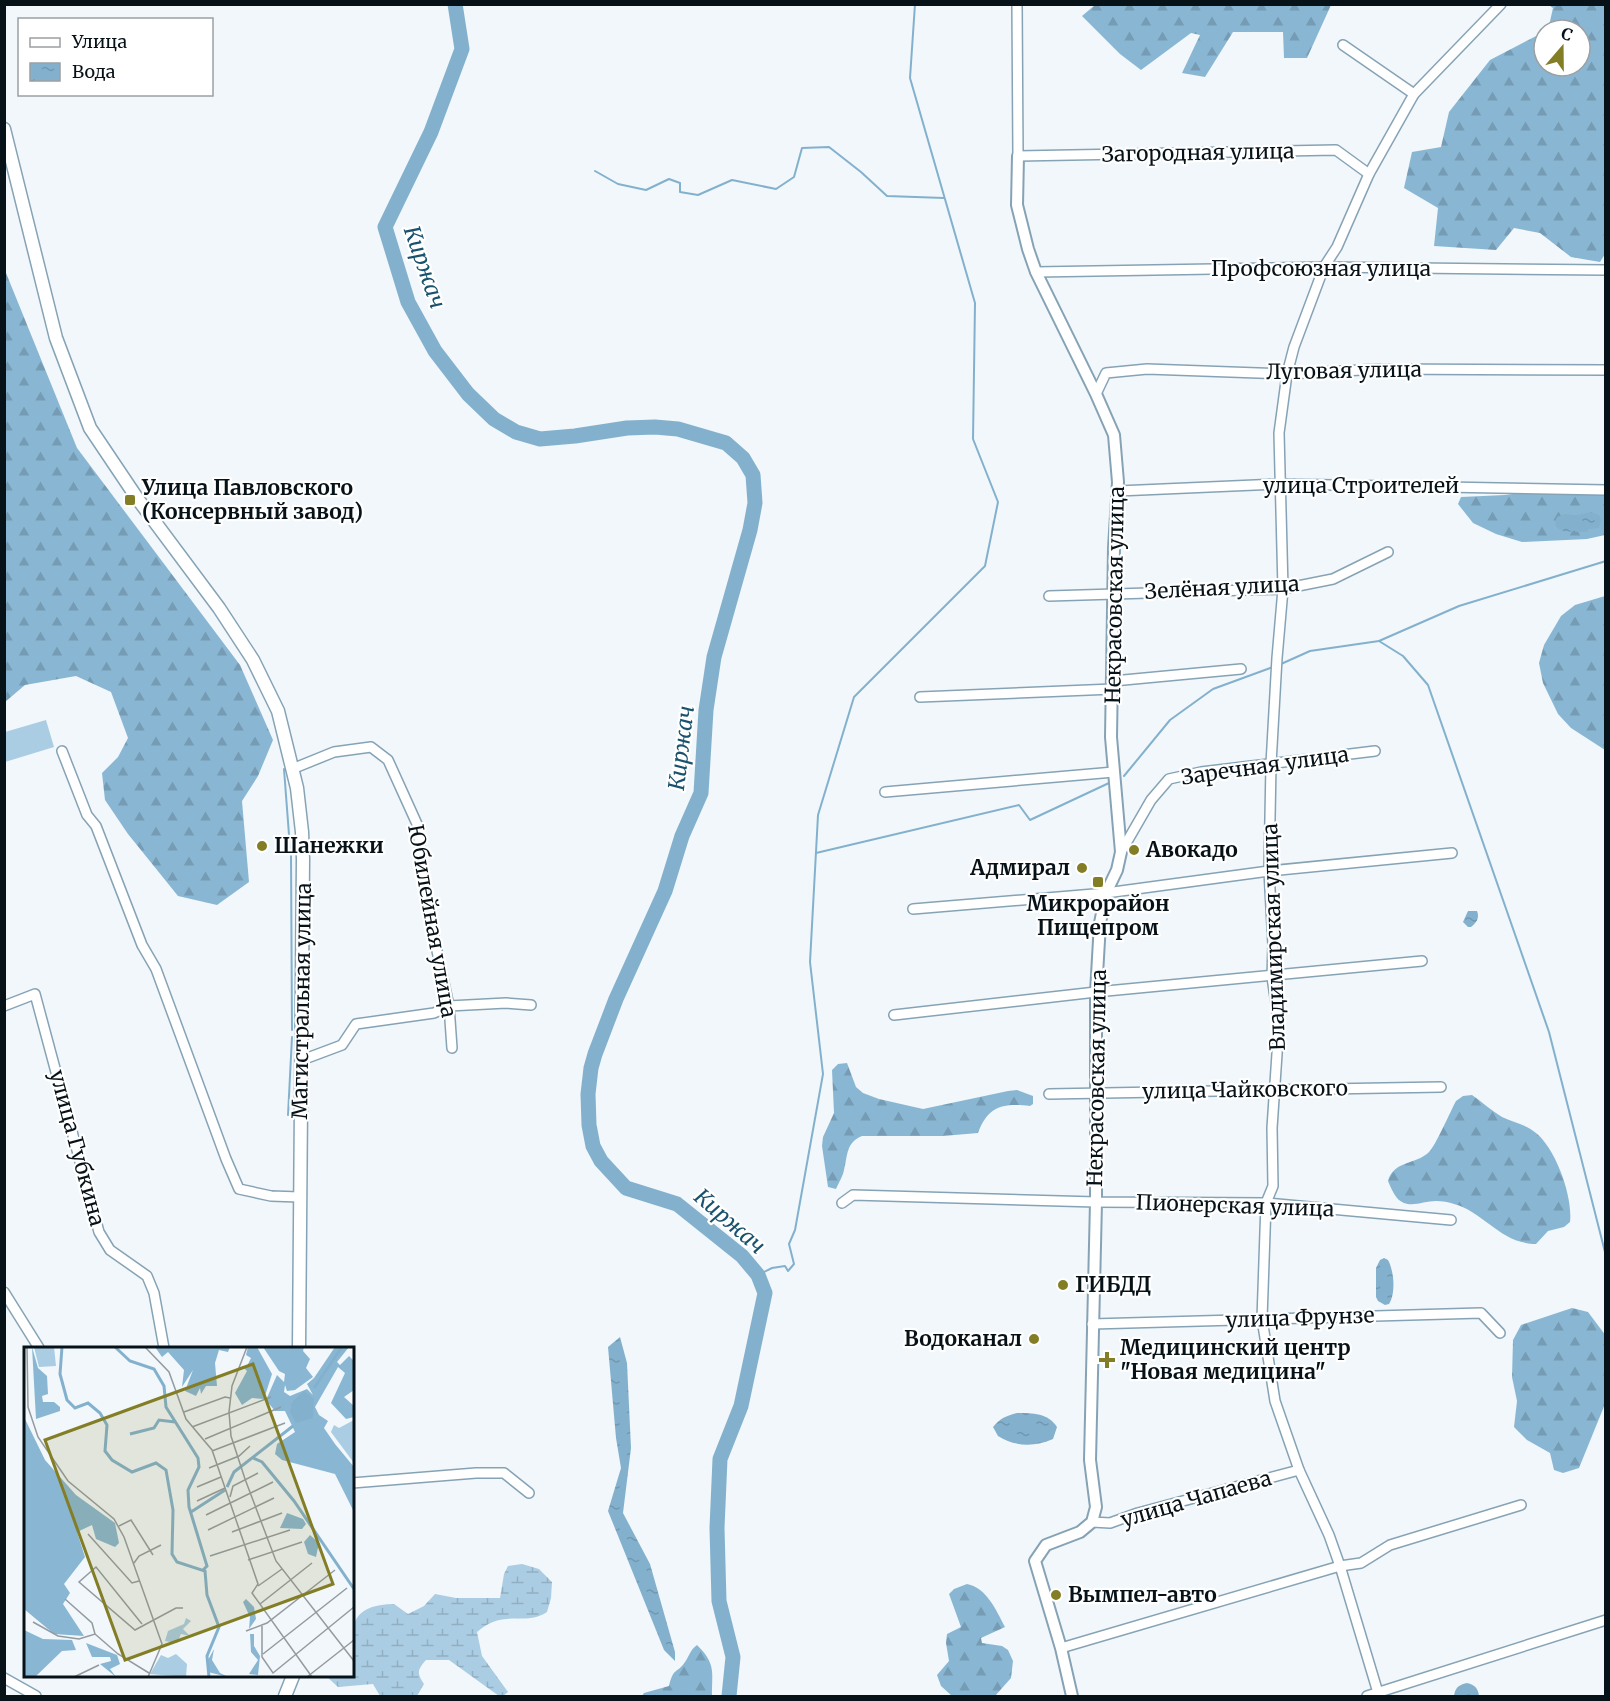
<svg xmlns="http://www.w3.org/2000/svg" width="1610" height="1701" font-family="Merriweather,serif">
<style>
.green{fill:#aacde3}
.forest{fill:url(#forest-firs)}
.wetland{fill:url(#wetland-marsh)}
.water{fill:url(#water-ripples)}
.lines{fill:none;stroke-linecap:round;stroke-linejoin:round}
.stream{stroke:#83b1cd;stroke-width:2}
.river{stroke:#83b1cd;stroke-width:15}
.minor-casing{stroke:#86a3b5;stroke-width:12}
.tertiary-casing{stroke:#86a3b5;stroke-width:14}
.secondary-casing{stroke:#86a3b5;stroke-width:15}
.minor{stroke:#fff;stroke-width:9}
.tertiary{stroke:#fff;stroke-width:10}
.secondary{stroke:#fff;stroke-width:12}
.poi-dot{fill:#837e25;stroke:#fff;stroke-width:2}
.labels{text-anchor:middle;stroke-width:4.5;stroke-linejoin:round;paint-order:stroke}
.street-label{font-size:21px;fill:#071218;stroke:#fff}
.poi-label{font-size:21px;font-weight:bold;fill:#071218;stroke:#fff;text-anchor:start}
.water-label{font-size:22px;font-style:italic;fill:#19526e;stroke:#fff}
.inset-river{fill:none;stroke:#83b1cd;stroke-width:3}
.inset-road{fill:none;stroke:#939ba0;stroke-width:1.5}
.view{fill:#837e25;fill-opacity:0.15;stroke:#837e25;stroke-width:3}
.inset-edge{fill:none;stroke:#071218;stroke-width:3}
</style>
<defs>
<pattern id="forest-firs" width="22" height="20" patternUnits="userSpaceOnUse" patternTransform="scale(1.5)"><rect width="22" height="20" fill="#89b7d3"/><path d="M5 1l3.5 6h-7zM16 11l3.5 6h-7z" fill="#759cb4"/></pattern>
<pattern id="wetland-marsh" width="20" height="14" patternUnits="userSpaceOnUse" patternTransform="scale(1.5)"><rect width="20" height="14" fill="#aacde3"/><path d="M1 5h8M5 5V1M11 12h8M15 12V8" fill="none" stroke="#91afc2"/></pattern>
<pattern id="water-ripples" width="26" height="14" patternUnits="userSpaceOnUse" patternTransform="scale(1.5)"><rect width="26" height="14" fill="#83b1cd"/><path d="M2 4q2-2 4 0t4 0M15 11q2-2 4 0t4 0" fill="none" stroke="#7097af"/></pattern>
</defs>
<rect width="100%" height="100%" fill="#f1f7fb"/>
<polygon class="green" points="46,720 54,747 5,762 5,732"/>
<g class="forest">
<polygon points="1095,5 1095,4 1331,5 1307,58 1284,58 1283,32 1233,32 1205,77 1182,73 1200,35 1191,33 1141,70 1120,54 1082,16"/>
<polygon points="1549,5 1605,5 1605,254 1600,262 1571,257 1540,233 1514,228 1496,250 1434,246 1438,208 1404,188 1412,152 1441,147 1449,112 1490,60 1544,32 1544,66 1580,66 1580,30 1548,30 1553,8"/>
<polygon points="4,268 77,448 240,665 273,740 258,776 242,801 249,882 217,905 178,896 128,834 105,800 102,773 118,757 128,738 111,692 76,676 25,685 5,702"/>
<polygon points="1542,490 1577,495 1605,492 1605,535 1587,539 1522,542 1496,534 1473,523 1458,504 1461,497 1505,495"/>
<polygon points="1605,596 1606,596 1605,750 1571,728 1558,714 1543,683 1539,663 1544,645 1561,616 1575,605"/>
<path d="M847 1063 856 1087 863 1093 879 1099 923 1109 1008 1091 1017 1090 1033 1096V1104L1030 1106C1003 1103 988 1106 978 1133L943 1136H862C846 1143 848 1154 844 1170 843 1176 839 1182 836 1189L828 1187 822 1146 823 1137 834 1113 832 1070 838 1064Z"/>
<path d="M1472 1095C1482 1102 1492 1111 1502 1117 1513 1122 1527 1125 1536 1133 1556 1149 1573 1197 1570 1222L1564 1227 1548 1231 1536 1244C1501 1244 1484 1212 1454 1204 1449 1202 1442 1201 1436 1201 1422 1201 1408 1210 1397 1198 1393 1193 1390 1186 1388 1181 1394 1160 1416 1165 1429 1152 1436 1145 1450 1112 1456 1101L1463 1096Z"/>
<polygon points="1572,1308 1588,1312 1606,1336 1605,1404 1579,1468 1563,1473 1554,1470 1550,1453 1527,1440 1514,1427 1517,1401 1512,1377 1513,1340 1521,1325"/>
<path d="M967 1584C987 1588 996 1610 1005 1627L981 1638 982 1643 1002 1646 1008 1650 1013 1661 1011 1678 995 1696H952L941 1686 937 1675 949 1661 946 1643 947 1634 961 1627 949 1594 954 1589Z"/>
<path d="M697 1645C716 1664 712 1671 712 1696H642L644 1693 669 1686C674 1666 676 1675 685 1662 690 1655 690 1650 697 1645Z"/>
</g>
<path class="wetland" d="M522 1564 539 1569 552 1582 551 1598 547 1612C524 1627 504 1608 477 1632L482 1656 508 1692 503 1696H499L449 1660H426C418 1669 416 1673 424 1684L417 1696H380L373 1684 338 1687 326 1676H352C352 1636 342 1605 394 1604L408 1614 424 1606 435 1594 456 1598H500L504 1574 508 1566Z"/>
<g class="water">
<path d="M1590 512 1599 515 1601 520 1599 528 1589 529 1587 532C1576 531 1549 536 1557 517 1570 511 1567 516 1576 515 1580 515 1585 513 1590 512Z"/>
<path d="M1468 911H1477C1480 918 1476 923 1471 927H1468L1463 922Z"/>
<path d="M1384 1258 1388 1260C1394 1271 1396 1293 1389 1304L1385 1305 1378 1301 1376 1297V1268L1380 1260Z"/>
<polygon points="620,1337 627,1363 631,1448 623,1513 650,1564 675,1652 675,1661 664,1650 608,1511 621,1468 616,1438 608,1347"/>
<path d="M1017 1413C1033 1413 1048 1413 1057 1427L1053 1439C1035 1447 1015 1447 998 1436L993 1427C1000 1418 1006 1416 1017 1413Z"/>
<path d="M1467 1683C1475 1685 1478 1688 1479 1696H1454C1455 1688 1458 1685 1467 1683Z"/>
</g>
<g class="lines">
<g class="stream">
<polyline points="595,171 618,184 646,190 669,179 680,183 680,192 698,195 732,180 776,189 794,177 802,148 829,147 861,172 887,196 944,198"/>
<polyline points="1379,641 1403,656 1428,685 1549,1032 1606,1256"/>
<polyline points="1281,664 1310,651 1379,641 1459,606 1606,561"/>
<polyline points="284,769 290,848"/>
<polyline points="1124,776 1170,720 1213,689 1273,667"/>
<polyline points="816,853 1019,805 1030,820 1109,783"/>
<polyline points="291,856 292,1030"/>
<polyline points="288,1115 292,1037"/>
<polyline points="758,1275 772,1268 785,1266 788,1271 794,1264 789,1244 795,1230 823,1074 810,962 818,815 854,697 985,566 998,502 973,439 975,303 910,78 915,4"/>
</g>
<polyline class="river" points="455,4 462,49 431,132 385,227 408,302 435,351 468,394 494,419 516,432 540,439 575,436 627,428 655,427 678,429 726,443 743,458 753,475 755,503 750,530 714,657 706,710 701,793 682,836 665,891 616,999 595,1054 591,1068 588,1094 589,1125 593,1146 601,1161 626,1188 677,1204 742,1256 758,1275 765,1293 741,1406 720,1459 717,1528 719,1601 733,1657 729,1696"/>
<defs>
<g id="minor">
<polyline points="1017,4 1018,156 1336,150 1369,174"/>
<polyline points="1343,45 1414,94"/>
<polyline points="1036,272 1324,267 1606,270"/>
<polyline points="1096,394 1106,373 1147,369 1287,374 1380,369 1606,370"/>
<polyline points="1118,491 1280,484 1606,490"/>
<polyline points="1049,596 1283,589 1333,579 1388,552"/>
<polyline points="1113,681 1241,669"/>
<polyline points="920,697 1113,689"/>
<polyline points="62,751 87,815 96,826 142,945 156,969 226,1159 239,1189 271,1196 299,1197"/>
<polyline points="292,769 334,752 371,747 388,760 417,824 427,905 449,1006 452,1048"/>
<polyline points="885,792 1114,772"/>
<polyline points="1121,852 1151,800 1169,779 1201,772 1375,751"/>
<polyline points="913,909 1106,893 1269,871 1452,853"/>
<polyline points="4,1006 35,994 99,1232 110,1250 147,1276 154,1293 164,1348"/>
<polyline points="894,1015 1096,992 1422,961"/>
<polyline points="302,1060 342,1045 356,1024 434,1013 449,1006 506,1003 531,1005"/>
<polyline points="1049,1094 1441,1087"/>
<polyline points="842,1203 853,1195 1096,1202 1266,1203 1451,1220"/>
<polyline points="4,1292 39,1348"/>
<polyline points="1092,1324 1481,1313 1500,1333"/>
<polyline points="352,1483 476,1473 504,1473 529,1493"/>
<polyline points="1092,1522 1110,1523 1138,1513 1299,1470"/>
<polyline points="1061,1648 1340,1566 1361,1563 1390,1545 1521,1505"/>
<polyline points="4,1678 36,1696"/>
<polyline points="1367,1696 1606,1620"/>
<polyline points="1379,1696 1340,1566 1329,1535 1299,1470 1275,1401 1262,1319 1266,1203 1273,1186 1272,1128 1279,1024 1272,977 1273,945 1269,871 1271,764 1277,658 1283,589 1279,433 1287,374 1294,347 1324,267 1337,247 1369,174 1414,94 1501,4"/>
</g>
<polyline id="tertiary" points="1018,156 1017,205 1028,249 1036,272 1096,394 1114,435 1118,482 1114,548 1111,737 1121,852 1117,870 1106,893 1100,923 1096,992 1096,1202 1090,1460 1096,1507 1092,1522 1080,1532 1046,1545 1035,1561 1061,1648 1072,1696"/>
<g id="secondary">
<polyline points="4,129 56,338 90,428 137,498 219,608 253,660 278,711 297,788 302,832 303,859 299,1348"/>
<polyline points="285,1696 293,1676"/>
</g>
</defs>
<use href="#minor" class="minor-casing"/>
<use href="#tertiary" class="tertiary-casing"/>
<use href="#secondary" class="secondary-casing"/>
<use href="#minor" class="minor"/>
<use href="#tertiary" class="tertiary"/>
<use href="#secondary" class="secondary"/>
</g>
<g class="poi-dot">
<rect x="124" y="494" width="12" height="12" rx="3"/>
<circle cx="262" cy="846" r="6"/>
<circle cx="1134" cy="850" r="6"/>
<circle cx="1082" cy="868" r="6"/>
<rect x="1092" y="876" width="12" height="12" rx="3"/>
<circle cx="1063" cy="1285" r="6"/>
<circle cx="1034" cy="1339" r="6"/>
<path d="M1104 1351h6v6h6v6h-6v6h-6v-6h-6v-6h6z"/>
<circle cx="1056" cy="1595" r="6"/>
</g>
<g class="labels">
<g class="street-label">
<text transform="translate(1198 153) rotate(-1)" y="7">Загородная улица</text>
<text x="1321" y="276">Профсоюзная улица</text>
<text transform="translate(1344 371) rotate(-1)" y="7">Луговая улица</text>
<text x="1361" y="493">улица Строителей</text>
<text transform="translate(1222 588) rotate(-3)" y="7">Зелёная улица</text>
<text transform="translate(1115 595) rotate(-89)" y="7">Некрасовская улица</text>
<text transform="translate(1265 766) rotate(-8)" y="7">Заречная улица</text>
<text transform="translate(432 921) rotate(80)" y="7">Юбилейная улица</text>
<text transform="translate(1274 937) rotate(-92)" y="7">Владимирская улица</text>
<text transform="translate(302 1001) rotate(-89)" y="7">Магистральная улица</text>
<text transform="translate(1097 1078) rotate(-89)" y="7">Некрасовская улица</text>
<text transform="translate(1245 1090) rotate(-1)" y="7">улица Чайковского</text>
<text transform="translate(77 1148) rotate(75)" y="7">улица Губкина</text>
<text transform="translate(1235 1206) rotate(2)" y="7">Пионерская улица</text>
<text transform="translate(1300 1318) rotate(-2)" y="7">улица Фрунзе</text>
<text transform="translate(1196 1499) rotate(-16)" y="7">улица Чапаева</text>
</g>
<g class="poi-label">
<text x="142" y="495">Улица Павловского<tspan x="142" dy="24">(Консервный завод)</tspan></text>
<text x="274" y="853">Шанежки</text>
<text x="1146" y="857">Авокадо</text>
<text x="1070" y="875" text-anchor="end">Адмирал</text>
<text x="1098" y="911" text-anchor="middle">Микрорайон<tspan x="1098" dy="24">Пищепром</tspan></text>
<text x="1075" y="1292">ГИБДД</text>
<text x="1022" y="1346" text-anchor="end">Водоканал</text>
<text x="1120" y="1355">Медицинский центр<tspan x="1120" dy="24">"Новая медицина"</tspan></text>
<text x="1068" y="1602">Вымпел-авто</text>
</g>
<g class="water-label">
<text transform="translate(425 267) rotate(71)" y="8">Киржач</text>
<text transform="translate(681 748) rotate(-83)" y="8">Киржач</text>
<text transform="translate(730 1221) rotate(41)" y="8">Киржач</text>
</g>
</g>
<g transform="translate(24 1347)">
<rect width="330" height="330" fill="#f1f7fb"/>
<path d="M0 0 1 72 21 113 52 148 91 176 95 196 91 200 72 192 68 178 53 185 61 210 40 237 46 246 39 257 60 289 30 287 0 262ZM8 0 14 21 23 29 24 47 18 49 19 55H30L36 60V64L12 72ZM131 0H206L204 5 195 3 191 16 193 39H182L177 47 176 41 172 49 161 44 169 23 158 40 160 23 144 5 138 10ZM224 0H233L248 27 240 52 228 51 218 58 211 46 223 24 218 19H223L227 11 222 8ZM239 0H280L279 4 286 12 282 21 289 30 271 43 263 44 261 38 260 45 266 49 283 42 289 48 283 37 290 31 311 0H325L313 15 316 18 325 9 330 14V43L320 50 330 59V70L322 72 307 56 321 26 314 20 291 60 295 68 304 74 300 81 311 97 330 120V165L311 127 258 113 251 107 253 97 271 85 261 64H251L242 53 253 28 260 35 261 27 255 24ZM263 166 279 172 282 177 278 182 256 181ZM286 188 295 196 292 210 284 207 280 195ZM222 252 230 260 232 272 225 282 226 270 219 255ZM0 283 19 292 48 293 52 303 38 304 11 330H0ZM226 287H230V299L236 309 234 328 225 327 234 313 227 305ZM62 296 93 308 96 317 86 322 92 330 76 317 87 314 86 310H68ZM190 302 188 313 196 326 204 330 184 325 183 315Z" fill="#89b7d3"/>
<path d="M162 271 167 274 159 282 166 289 157 287 153 296 141 294 144 284 160 277Z" fill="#aacde3"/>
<path d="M330 73V116L307 85 310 78 315 81Z" fill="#aacde3"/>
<path d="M10 0H30L32 19 15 20ZM152 307 163 317 162 330 126 327 137 308 144 311Z" fill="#aacde3"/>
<path d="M280 44 290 52 289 71 272 76 266 65 268 55Z" fill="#83b1cd"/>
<path class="inset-river" d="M38 0 36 27 43 53 51 61 64 56 76 66 83 78 81 104 88 113 108 125 132 116 142 123 149 163 148 207 153 215 181 224 183 248 195 280 183 309 185 330M91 0 106 14 130 22 140 39 142 60 174 111 175 120 164 143 165 160 183 219 179 223M290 41 318 0M106 87 130 81 135 73 151 75M229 111 238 115 270 154 330 242M203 140 210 125 269 79M167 165 201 143"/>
<path class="inset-road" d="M3 0 4 60 14 90 44 134 90 172 100 190 138 297 124 330M121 0 145 25 162 72 188 103 234 237 228 246 288 330M223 0 208 39 205 65 207 89 221 132 252 214 330 314M160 65 201 50 206 51M168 80 247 50M181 92 257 60M188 104 261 76M185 121 215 109 226 99M173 140 197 130M206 150 209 139 234 126M173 154 201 141M182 168 249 135M95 179 107 173 129 208M184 183 250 151M208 185 258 166M64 187 108 236 115 234M186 209 266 183M224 213 278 195M110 216 115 209 137 198M234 239 258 222M41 252 68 276 71 287M236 257 288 216M9 275 34 289 55 292 71 287 94 307 125 326M118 277 72 220 55 235 111 283 152 261H159M238 279V310L249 326 330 260M222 284 243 276 311 223M239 307 323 241M50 330 75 318M283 330 330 293"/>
<path class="view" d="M229 17 309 237 101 313 21 93Z"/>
<rect width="330" height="330" class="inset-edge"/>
</g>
<rect width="1610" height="1701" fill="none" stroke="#071218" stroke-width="12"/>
<rect x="18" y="18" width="195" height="78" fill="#ffffff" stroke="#9ca0a3" stroke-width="1.5"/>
<rect x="30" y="38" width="30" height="9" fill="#ffffff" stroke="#9ca0a3" stroke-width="1.5"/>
<text x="72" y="48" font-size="18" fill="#071218">Улица</text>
<rect x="30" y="63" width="30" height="18" fill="url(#water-ripples)" stroke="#9ca0a3" stroke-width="1.5"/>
<text x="72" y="78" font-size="18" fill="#071218">Вода</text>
<g transform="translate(1562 48) rotate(20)"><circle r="28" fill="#ffffff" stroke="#9ca0a3" stroke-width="1.5"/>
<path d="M0-4.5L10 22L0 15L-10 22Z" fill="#837e25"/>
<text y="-9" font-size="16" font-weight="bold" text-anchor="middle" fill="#071218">С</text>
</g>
</svg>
